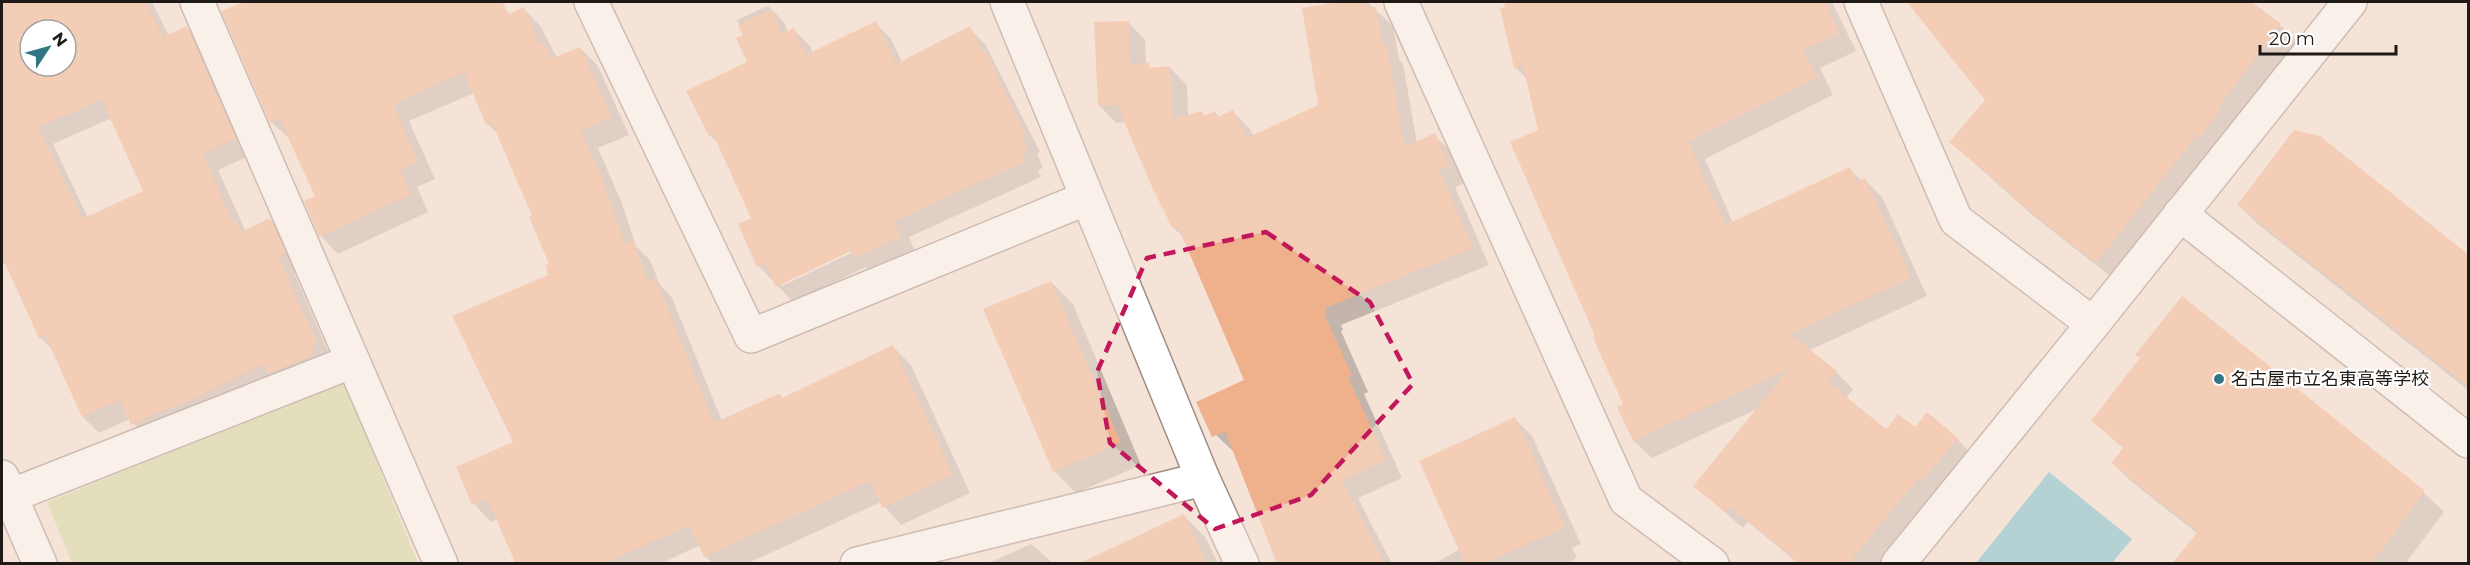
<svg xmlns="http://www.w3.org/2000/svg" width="2470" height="565" font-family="Montserrat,'Noto Sans JP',sans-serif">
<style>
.green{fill:#cdd79a}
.water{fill:#64bccd}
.shadow{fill:#0003;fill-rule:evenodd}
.building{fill:#efb18c;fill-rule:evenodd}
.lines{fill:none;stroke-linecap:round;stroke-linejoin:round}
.minor-casing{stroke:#9d8d83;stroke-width:36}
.minor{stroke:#fff;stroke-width:33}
.marked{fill:none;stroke:#c2185b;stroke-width:4.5;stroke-dasharray:12 8;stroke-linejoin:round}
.poi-dot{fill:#307783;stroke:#fff;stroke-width:2}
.labels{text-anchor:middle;stroke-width:4.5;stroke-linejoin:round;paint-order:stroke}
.poi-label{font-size:18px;fill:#201a16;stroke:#fff;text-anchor:start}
</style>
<rect width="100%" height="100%" fill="#f5e3d8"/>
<polygon class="green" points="344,382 418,563 72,563 47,502"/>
<polygon class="water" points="2049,472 2132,539 2112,563 1976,563"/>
<g class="shadow">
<path d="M2 2H152L169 36 187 28 203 45 251 155 218 170 246 232 270 220 286 236 301 270 294 273 331 358 148 440 130 419 99 433 83 417 54 351 40 337 6 262 2 265ZM30 30H66V66H30ZM112 118 145 192 88 218 53 144Z"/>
<polygon points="246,2 500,2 510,15 524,9 541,27 557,58 580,48 598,66 629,135 598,148 621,201 636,246 650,260 660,285 672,298 722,421 779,395 783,399 893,347 911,365 970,493 901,525 881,502 746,564 713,564 705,556 700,545 660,564 517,564 498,519 491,522 474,504 458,468 515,443 550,275 551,264 534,216 499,135 488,124 474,93 409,121 435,179 417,187 428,212 338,254 321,236 317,196 290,139 271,122 223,12"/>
<polygon points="1346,2 1367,2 1393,26 1399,59 1403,64 1417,143 1434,135 1451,152 1466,182 1455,187 1489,265 1341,325 1343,330 1341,331 1368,392 1364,394 1402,478 1358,498 1392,564 1281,564 1234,452 1216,435 1200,402 1246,381 1185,239 1174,228 1126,122 1116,123 1099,105 1128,22 1145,40 1146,65 1153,69 1170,68 1187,85 1188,116 1201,112 1206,117 1215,112 1220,118 1233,112 1250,129 1254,137 1319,106 1303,9"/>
<polygon points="1505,2 1832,2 1856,51 1820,68 1833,95 1705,159 1733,223 1849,169 1862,181 1865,180 1882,197 1927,296 1808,351 1836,372 1853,389 1846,398 1886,431 1915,429 1957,439 1974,456 1937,494 1880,564 1799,564 1748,522 1743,528 1695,486 1759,408 1652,458 1634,441 1619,408 1625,405 1597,337 1527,79 1515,67"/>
<polygon points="1910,2 2250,2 2280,25 2297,42 2114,279 2031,214 1951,142 1987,100"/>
<path d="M768 6 784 22 788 32 794 30 810 46 813 53 875 23 891 39 902 62 969 28 985 44 1040 152 1037 154 1043 168 1038 170 1041 177 909 237 916 253 871 273 866 267 793 302 759 266 753 219 720 145 710 135 749 63 745 36 737 20ZM857 247 859 249 782 286V282Z"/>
<polygon points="2239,205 2466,254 2468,252 2468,390 2260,226"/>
<polygon points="1051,282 1073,304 1141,465 1076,493 1054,471"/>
<polygon points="2182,298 2424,493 2444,512 2405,564 2174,564 2198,534 2132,482 2113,463 2124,449 2093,421 2141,359"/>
<polygon points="1515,419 1532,436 1581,544 1572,548 1577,558 1565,564 1434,564 1460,549"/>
<polygon points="1184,516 1206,538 1218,564 1145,564"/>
<polygon points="1031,544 1054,564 987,564"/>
</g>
<g class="building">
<path d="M2 2H145L163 37 187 26 236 138 203 154 233 222 236 221 241 232 270 218 286 253 278 256 316 341 311 356 268 374 264 364 179 406 178 404 131 425 120 400 82 417 45 335 39 338 2 257ZM30 30H66V66H30ZM102 100 143 191 82 219 38 127Z"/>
<polygon points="244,2 503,2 508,15 524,7 541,45 544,43 551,59 580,47 612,117 581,130 603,181 625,244 633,240 648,281 655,278 714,423 780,393 782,398 893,345 953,475 882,508 870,481 704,557 689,525 604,564 516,564 487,499 472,505 456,467 513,442 452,316 548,275 545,265 549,264 529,217 532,216 492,123 486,125 464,72 393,104 418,161 400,169 412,194 319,237 304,201 315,196 279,118 270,123 221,11"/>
<polygon points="1337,2 1365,2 1366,8 1376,7 1383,46 1387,45 1404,147 1435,133 1449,165 1439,170 1473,248 1325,308 1327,313 1324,314 1352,375 1348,377 1386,460 1342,481 1385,564 1277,564 1225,431 1212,437 1196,402 1244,380 1178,227 1173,229 1152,187 1117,105 1098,106 1094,22 1129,21 1130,64 1149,63 1149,68 1170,66 1172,119 1202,111 1204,116 1215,111 1218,117 1233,110 1247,138 1318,105 1302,8"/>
<polygon points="1504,2 1825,2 1840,33 1803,50 1817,77 1688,141 1725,225 1850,167 1857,182 1865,178 1911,278 1790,334 1837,371 1828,382 1886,429 1898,414 1915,427 1927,412 1958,438 1922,481 1919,478 1848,564 1801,564 1729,506 1725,512 1693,486 1789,369 1633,441 1617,407 1623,404 1593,338 1595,336 1510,142 1538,130 1523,66 1514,68 1500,8 1505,7"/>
<polygon points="1907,2 2252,2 2281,24 2218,108 2221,110 2200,137 2197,135 2096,263 2012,197 2014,196 1949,142 1985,100"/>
<polygon points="771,10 781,34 794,28 806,55 876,21 896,64 970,26 982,51 985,50 1026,135 1022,137 1028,152 1023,154 1026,161 894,221 901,237 854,258 851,251 776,287 765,263 757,267 738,224 751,218 713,134 709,136 686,91 747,62 736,38 743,35 738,25"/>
<polygon points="2294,130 2320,136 2469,255 2469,387 2237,205"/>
<polygon points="1051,281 1121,443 1053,472 983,309"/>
<polygon points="2182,296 2425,491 2371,564 2172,564 2198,531 2111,463 2124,447 2091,421 2140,358 2135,355"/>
<polygon points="1515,417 1565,527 1484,564 1465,564 1419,461"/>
<polygon points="1184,514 1207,564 1078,564"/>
</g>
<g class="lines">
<defs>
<g id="minor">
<polyline points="197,2 441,564"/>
<polyline points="591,2 751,336 1087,198"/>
<polyline points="1007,2 1203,479 1242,564"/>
<polyline points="1401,2 1626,500 1712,564"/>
<polyline points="1861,2 1956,220 2093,324"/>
<polyline points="2180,214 2468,441"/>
<polyline points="2,477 40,564"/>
<polyline points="10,496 353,361"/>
<polyline points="857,564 1203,479"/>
<polyline points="1898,564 2093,324 2350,2"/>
</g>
</defs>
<use href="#minor" class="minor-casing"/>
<use href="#minor" class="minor"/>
</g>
<path d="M0 0H2470V565H0ZM1266 232 1370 302 1413 384 1311 495 1215 529 1110 443 1097 372 1147 258Z" fill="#f5e3d8" fill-opacity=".55" fill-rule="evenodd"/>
<path class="marked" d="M1266 232 1370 302 1413 384 1311 495 1215 529 1110 443 1097 372 1147 258Z"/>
<circle class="poi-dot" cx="2219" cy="379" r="6"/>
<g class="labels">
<g class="poi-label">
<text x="2231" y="385">名古屋市立名東高等学校</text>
</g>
</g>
<rect width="2470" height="565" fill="none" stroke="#201a16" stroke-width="6"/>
<g transform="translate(48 48) rotate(54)"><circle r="28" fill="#ffffff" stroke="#a6a3a2" stroke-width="1.5"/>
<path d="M0-4.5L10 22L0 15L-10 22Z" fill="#307783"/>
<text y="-9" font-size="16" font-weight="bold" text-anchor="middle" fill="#201a16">N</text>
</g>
<path d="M2260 45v9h136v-9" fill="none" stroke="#201a16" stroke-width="3"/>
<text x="2269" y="45" font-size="18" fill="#201a16" stroke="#ffffff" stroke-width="4.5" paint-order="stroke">20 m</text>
</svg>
